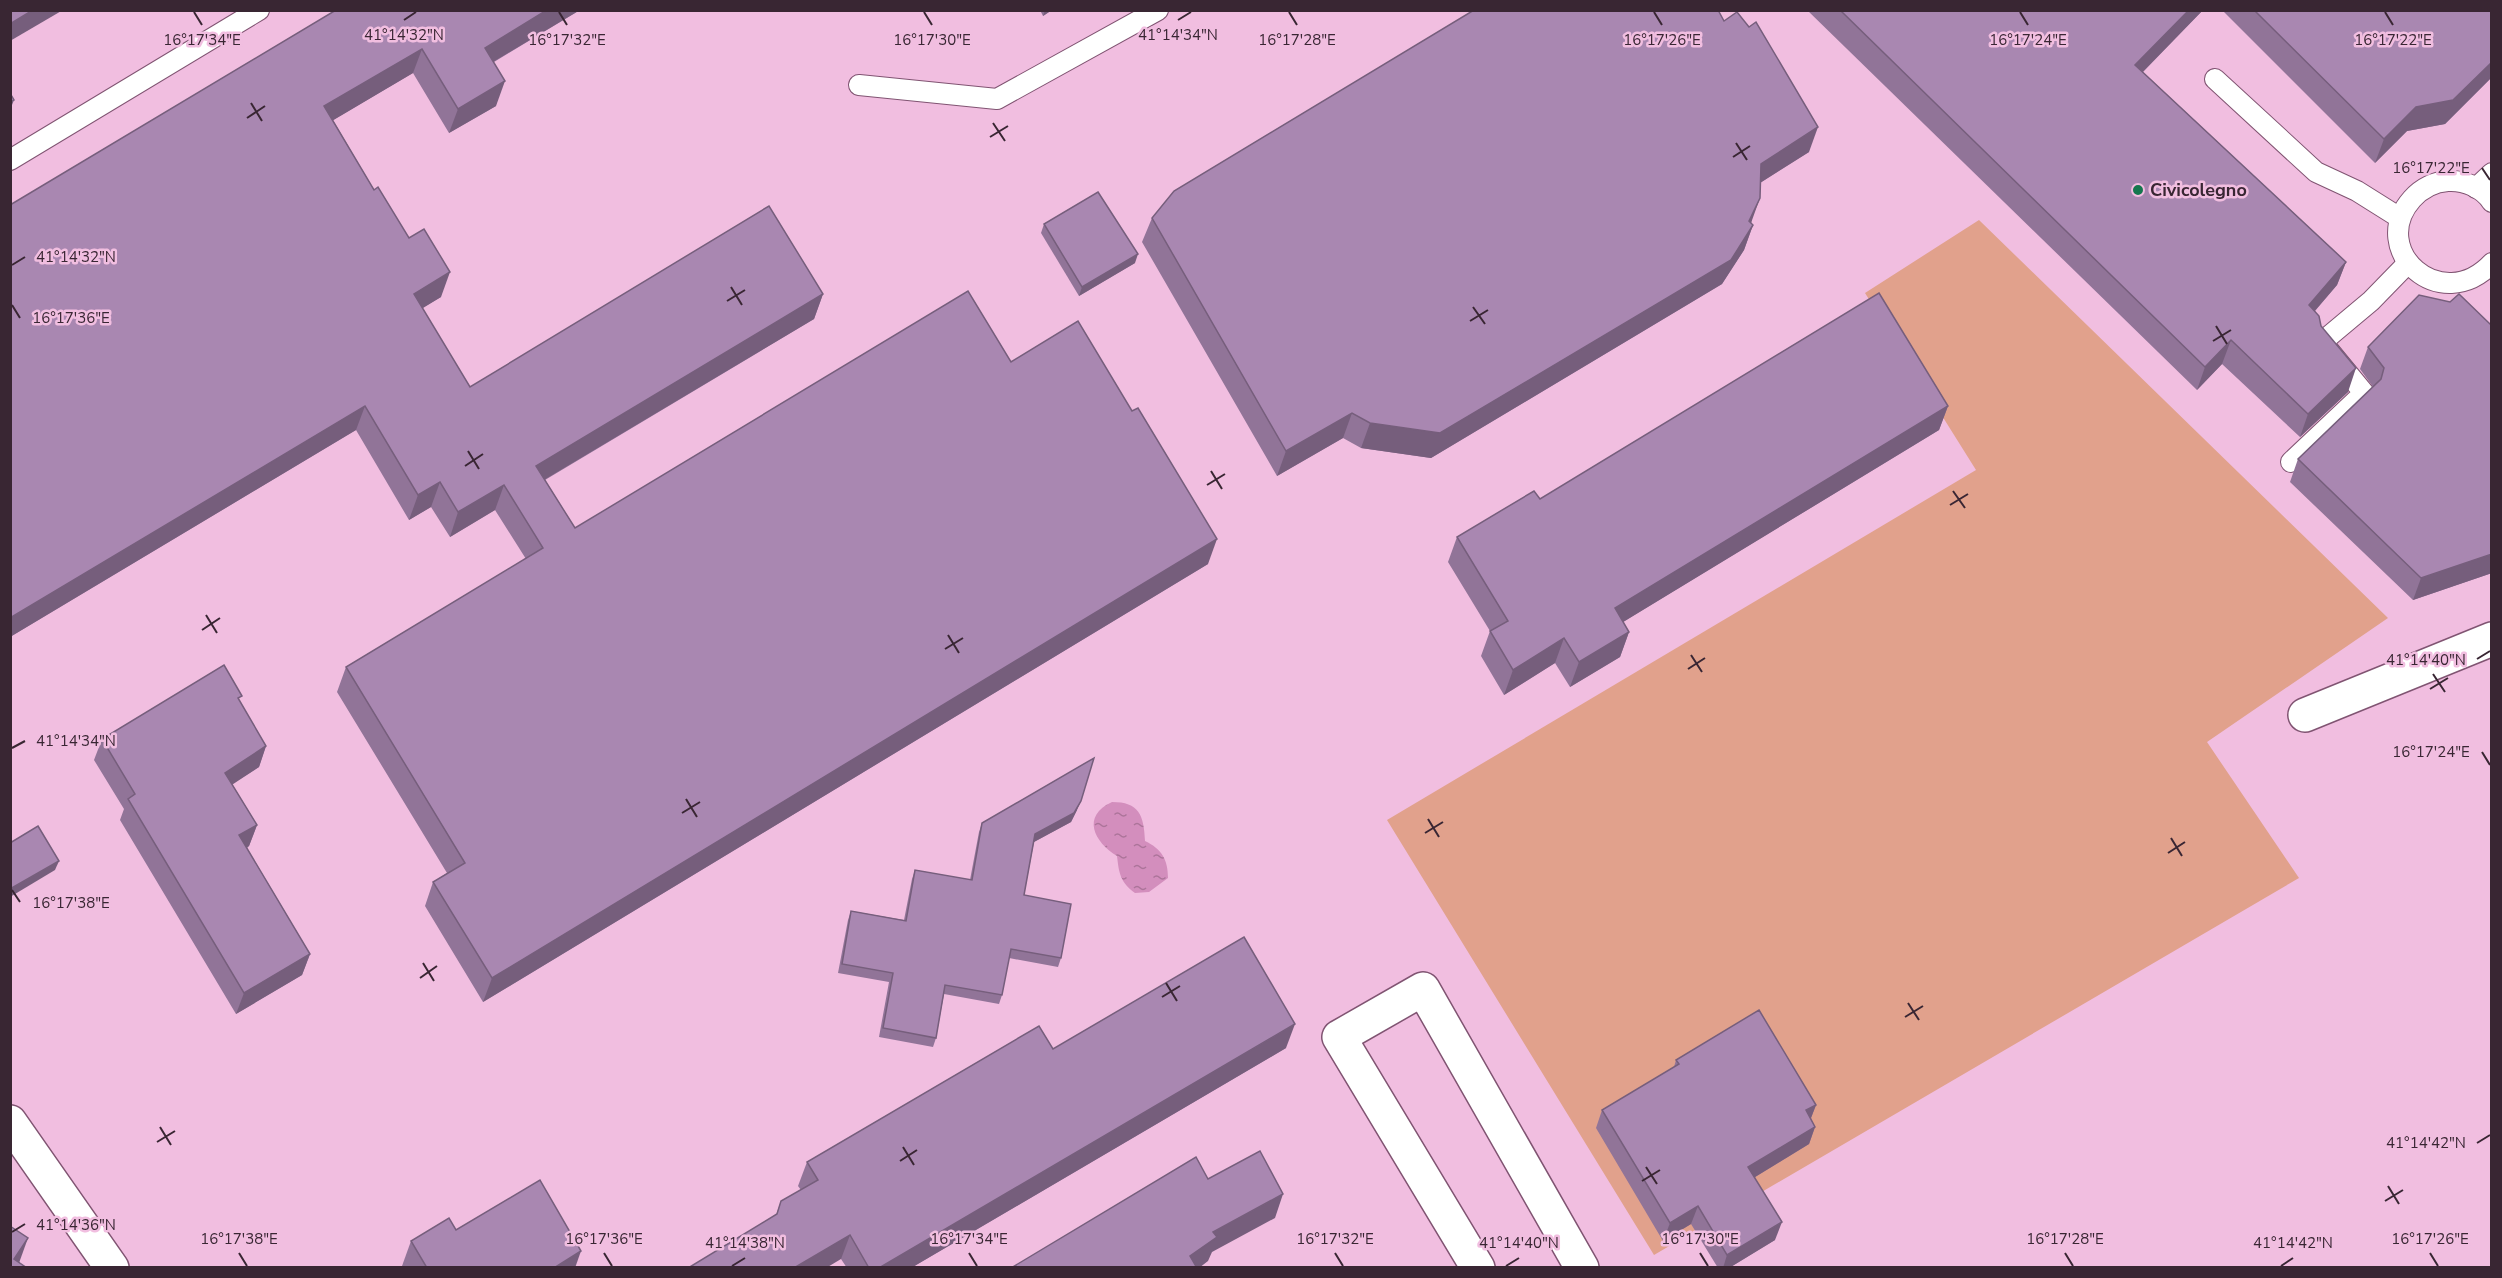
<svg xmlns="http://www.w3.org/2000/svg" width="2502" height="1278" font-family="'Nunito Sans',sans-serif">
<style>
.pitch{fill:#e1a18c}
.water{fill:url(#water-ripples)}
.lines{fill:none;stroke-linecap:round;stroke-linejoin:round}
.service-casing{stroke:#805472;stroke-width:22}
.minor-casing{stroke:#805472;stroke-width:36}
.secondary-casing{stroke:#805472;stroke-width:36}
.service{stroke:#fff;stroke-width:20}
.minor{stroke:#fff;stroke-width:33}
.secondary{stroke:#fff;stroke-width:33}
.wall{fill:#917498}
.shaded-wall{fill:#765e7c}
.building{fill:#a987b1;stroke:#765e7c;stroke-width:1.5}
.ticks{fill:none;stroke:#392633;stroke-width:2}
.poi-dot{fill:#15774e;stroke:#f1bee0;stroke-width:2}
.labels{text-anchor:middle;stroke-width:5;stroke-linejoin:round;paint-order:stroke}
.poi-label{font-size:18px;font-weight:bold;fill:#392633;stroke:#f1bee0;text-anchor:start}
.ticks-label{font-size:15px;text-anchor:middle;fill:#392633;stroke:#f1bee0;stroke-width:5;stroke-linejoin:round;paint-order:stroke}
</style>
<defs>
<pattern id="water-ripples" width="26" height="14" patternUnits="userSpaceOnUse" patternTransform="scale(1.5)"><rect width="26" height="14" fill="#d38ebd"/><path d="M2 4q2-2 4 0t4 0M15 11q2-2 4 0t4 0" fill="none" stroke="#ac749a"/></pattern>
</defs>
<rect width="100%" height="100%" fill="#f1bee0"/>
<polygon class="pitch" points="1979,220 2388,618 2207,742 2299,878 1654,1255 1387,820 1976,470 1865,293"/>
<path class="water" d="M1112 802C1139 802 1144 815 1145 841 1162 849 1168 860 1168 878L1149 892 1135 893C1120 882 1119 873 1117 856 1094 842 1081 816 1112 802Z"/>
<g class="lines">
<defs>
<g id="service">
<polyline points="2215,79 2316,172 2357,191 2400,218"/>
<polyline points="859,85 997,99 1158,10"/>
<polyline points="10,160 259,10"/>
<polyline points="2476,188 2492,173"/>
<path d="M2492 202C2483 188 2465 180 2448 181 2434 182 2421 189 2412 199 2367 250 2441 317 2492 263"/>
<polyline points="2291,462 2364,393 2322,342 2371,301 2408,263"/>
</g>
<g id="minor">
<polyline points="2305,715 2492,639"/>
<polyline points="1478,1268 1339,1037 1423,989 1582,1268"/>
</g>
<polyline id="secondary" points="10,1122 112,1268"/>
</defs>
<use href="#service" class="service-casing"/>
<use href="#minor" class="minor-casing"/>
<use href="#secondary" class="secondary-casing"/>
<use href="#service" class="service"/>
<use href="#minor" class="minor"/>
<use href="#secondary" class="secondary"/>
</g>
<g class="wall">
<polygon points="336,10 580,10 494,62 496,106 449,133 413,73 333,120 374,190 441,297 422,308 470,387 823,294 814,319 545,480 575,528 1011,362 1208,564 483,1002 425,906 433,882 447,873 337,692 346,667 526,559 495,510 450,537 431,507 409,520 356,430 10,637"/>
<polygon points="1040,10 1052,10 1043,16"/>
<polygon points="1807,10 2203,10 2143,72 2346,262 2337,285 2315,311 2348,392 2300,437 2222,364 2197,390"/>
<polygon points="2222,10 2492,10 2492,77 2445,124 2407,131 2375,163"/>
<polygon points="1724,21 1809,152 1760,183 1751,223 1753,225 1744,250 1722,284 1431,458 1361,448 1343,438 1277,476 1142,242 1152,218"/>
<polygon points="1044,224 1135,263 1079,296 1041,233"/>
<polygon points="2419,295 2492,573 2413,600 2290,482 2298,459 2373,387 2360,369 2368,347"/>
<polygon points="1948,406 1939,430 1623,622 1629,632 1620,657 1570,687 1555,663 1504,695 1481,656 1490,631 1448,562 1457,537 1540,499"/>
<polygon points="240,702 266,746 259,767 232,784 257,825 249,846 247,848 310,954 302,975 236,1014 120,820 124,809 94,760 102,739"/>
<polygon points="1077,810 1071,822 1034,842 1024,895 1061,958 1058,967 1009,958 1002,995 999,1004 944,994 936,1038 933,1047 879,1037 889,982 838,973 848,920 851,911 904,920 912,879 915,870 970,880 979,832 982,823"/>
<polygon points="1286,1048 911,1268 847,1268 841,1259 776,1215 781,1201 801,1190 798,1186 807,1162 1053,1049"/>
<polygon points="1676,1060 1816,1105 1811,1118 1815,1127 1809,1144 1755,1177 1775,1240 1729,1268 1718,1268 1691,1224 1663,1241 1596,1128 1602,1110 1674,1067"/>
<polygon points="456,1230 575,1268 402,1268 402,1266 411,1241"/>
</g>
<g class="shaded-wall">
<polygon points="33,10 63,10 10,41 10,24"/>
<polygon points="547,10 580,10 476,72 485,48"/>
<polygon points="1045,10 1052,10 1043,16"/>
<polygon points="2189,10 2203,10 2127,88 2135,65"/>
<polygon points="422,49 413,73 315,131 324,106"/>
<polygon points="2492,62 2492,77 2445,124 2407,131 2375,163 2384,139 2416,107"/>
<polygon points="505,81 496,106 449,133 458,109"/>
<polygon points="14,100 10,110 10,102"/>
<polygon points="1818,127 1809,152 1752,188 1761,164"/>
<polygon points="1760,198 1751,223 1753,225 1744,250 1722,284 1431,458 1361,448 1370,423 1749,221"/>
<polygon points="1138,254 1135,263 1079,296 1082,287"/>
<polygon points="2346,262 2337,285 2300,328 2309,305"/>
<polygon points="450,272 441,297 405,319 414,294"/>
<polygon points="823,294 814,319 527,490 536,466"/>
<polygon points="2231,340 2222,364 2197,390 2205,367"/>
<polygon points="2356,368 2348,392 2300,437 2308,414"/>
<polygon points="365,406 356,430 10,637 10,618"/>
<polygon points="1948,406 1939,430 1605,633 1615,608"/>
<polygon points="1352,413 1343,438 1277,476 1286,451"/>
<polygon points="440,482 431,507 409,520 418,495"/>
<polygon points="504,485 495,510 450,537 458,512"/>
<polygon points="1217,539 1208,564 483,1002 492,978"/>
<polygon points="2492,554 2492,573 2413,600 2421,578"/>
<polygon points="1629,632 1620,657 1570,687 1579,662"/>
<polygon points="1564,638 1555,663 1504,695 1513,670"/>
<polygon points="266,746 259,767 218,794 225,773"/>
<polygon points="1081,801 1077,810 1071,822 1032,843 1035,834"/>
<polygon points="257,825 249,846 232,856 239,835"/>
<polygon points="59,861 55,870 10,897 10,889"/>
<polygon points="310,954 302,975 236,1014 244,993"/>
<polygon points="1295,1024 1286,1048 911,1268 879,1268"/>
<polygon points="1816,1105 1809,1123 1806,1110"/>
<polygon points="1815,1127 1809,1144 1742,1185 1748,1167"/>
<polygon points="1283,1194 1275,1218 1212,1252 1208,1261 1199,1268 1186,1268 1190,1256 1213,1232"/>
<polygon points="1698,1206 1691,1224 1663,1241 1670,1223"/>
<polygon points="1782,1222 1775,1240 1729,1268 1723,1268 1727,1255"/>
<polygon points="850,1235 841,1259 826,1268 794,1268"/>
<polygon points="28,1238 19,1263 14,1259"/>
<polygon points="581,1251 575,1268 554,1268"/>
</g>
<g class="building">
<polygon points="10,10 33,10 10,24"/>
<polygon points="336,10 547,10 485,48 505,81 458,109 422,49 324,106 374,190 378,187 409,238 424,229 450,272 414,294 470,387 769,206 823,294 536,466 575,528 968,291 1011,362 1078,321 1132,411 1138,408 1217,539 492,978 433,882 465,863 346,667 543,548 504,485 458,512 440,482 418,495 365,406 10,618 10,205"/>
<polygon points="1474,10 1718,10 1724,21 1737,12 1749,27 1756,22 1818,127 1761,164 1760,198 1749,221 1753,225 1731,260 1440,433 1370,423 1352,413 1286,451 1152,218 1174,191"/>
<polygon points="1840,10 2189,10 2135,65 2346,262 2309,305 2319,316 2321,326 2356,368 2308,414 2231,340 2205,367"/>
<polygon points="2254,10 2492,10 2492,62 2453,100 2416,107 2384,139"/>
<polygon points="10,93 14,100 10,102"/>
<polygon points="1098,192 1138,254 1082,287 1044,224"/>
<polygon points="1879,293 1948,406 1615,608 1629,632 1579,662 1564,638 1513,670 1490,631 1508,621 1457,537 1534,491 1540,499"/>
<polygon points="2459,294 2490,324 2492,322 2492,554 2421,578 2298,459 2381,379 2384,368 2368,347 2419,295 2450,302"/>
<polygon points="224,665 242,696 238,698 266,746 225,773 257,825 239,835 310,954 244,993 128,799 135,794 102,739"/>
<polygon points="1094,758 1081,801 1074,813 1035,834 1024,895 1071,904 1061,958 1011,949 1002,995 945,985 936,1038 883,1028 893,973 842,964 851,911 906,921 915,870 972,880 982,823"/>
<polygon points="38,826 59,861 10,889 10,843"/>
<polygon points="1244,937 1295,1024 879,1268 869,1268 850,1235 794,1268 688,1268 777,1214 781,1201 818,1180 807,1162 1039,1026 1053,1049"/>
<polygon points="1759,1010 1816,1105 1806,1110 1815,1127 1748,1167 1782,1222 1727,1255 1698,1206 1670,1223 1602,1110 1679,1064 1676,1060"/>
<polygon points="1260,1151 1283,1194 1213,1232 1217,1237 1190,1256 1197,1268 1011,1268 1196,1157 1208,1179"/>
<polygon points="540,1180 581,1251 554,1268 427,1268 411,1241 449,1218 456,1230"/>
<polygon points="10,1226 28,1238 14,1259 27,1268 10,1268"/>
</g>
<path class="ticks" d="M194 12 202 25M559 12 567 25M924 12 932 25M1289 12 1297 25M1654 12 1662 25M2020 12 2028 25M2385 12 2393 25M404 20 416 12M1178 20 1191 12M251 103 262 121M247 118 265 106M993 123 1005 141M990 137 1008 126M1736 143 1747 160M1733 157 1750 146M2482 168 2490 180M12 265 25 257M731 287 742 305M727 301 745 290M12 305 20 318M1473 307 1485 324M1470 321 1488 310M2216 326 2227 344M2213 341 2231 330M468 451 479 469M465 466 483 454M1211 471 1222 489M1207 485 1225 474M1953 491 1965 508M1950 505 1968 494M206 615 217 633M202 630 220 618M948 635 959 653M945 649 963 638M1691 655 1702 672M2477 659 2490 651M1688 669 1705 658M2433 674 2445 692M2430 689 2448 678M12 748 25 741M2482 752 2490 765M686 799 697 817M682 813 700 802M1428 819 1439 837M1425 833 1443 822M2171 838 2182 856M2168 853 2185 842M12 890 20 902M423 963 434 981M420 978 437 966M1166 983 1177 1001M1162 997 1180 986M1908 1003 1919 1020M1905 1017 1923 1006M160 1127 171 1145M157 1142 175 1131M2477 1143 2490 1135M903 1147 914 1165M900 1161 917 1150M1646 1167 1657 1184M1642 1181 1660 1170M2388 1186 2399 1204M2385 1201 2403 1190M12 1232 25 1224M239 1253 247 1266M604 1253 612 1266M969 1253 977 1266M1335 1253 1343 1266M1700 1253 1708 1266M2065 1253 2073 1266M2430 1253 2438 1266M732 1266 745 1258M1506 1266 1519 1258M2281 1266 2293 1258"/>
<circle class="poi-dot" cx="2138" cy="190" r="6"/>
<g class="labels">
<g class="poi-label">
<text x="2150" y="196">Civicolegno</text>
</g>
</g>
<g class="ticks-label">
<text x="404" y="40">41°14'32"N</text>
<text x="1178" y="40">41°14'34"N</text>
<text x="202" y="45">16°17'34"E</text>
<text x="1662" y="45">16°17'26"E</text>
<text x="567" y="45">16°17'32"E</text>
<text x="932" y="45">16°17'30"E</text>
<text x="1297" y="45">16°17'28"E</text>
<text x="2028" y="45">16°17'24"E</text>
<text x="2393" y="45">16°17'22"E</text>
<text x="2431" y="173">16°17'22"E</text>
<text x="76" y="262">41°14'32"N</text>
<text x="71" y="323">16°17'36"E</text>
<text x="2426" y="665">41°14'40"N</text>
<text x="76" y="746">41°14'34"N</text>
<text x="2431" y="757">16°17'24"E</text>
<text x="71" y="908">16°17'38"E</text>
<text x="2426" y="1148">41°14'42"N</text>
<text x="76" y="1230">41°14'36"N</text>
<text x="239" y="1244">16°17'38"E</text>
<text x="604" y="1244">16°17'36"E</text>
<text x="969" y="1244">16°17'34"E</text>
<text x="1335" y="1244">16°17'32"E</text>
<text x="1700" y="1244">16°17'30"E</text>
<text x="2065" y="1244">16°17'28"E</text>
<text x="2430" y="1244">16°17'26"E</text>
<text x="745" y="1248">41°14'38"N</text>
<text x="1519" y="1248">41°14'40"N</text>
<text x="2293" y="1248">41°14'42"N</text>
</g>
<rect width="2502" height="1278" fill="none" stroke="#392633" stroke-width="24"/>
</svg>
